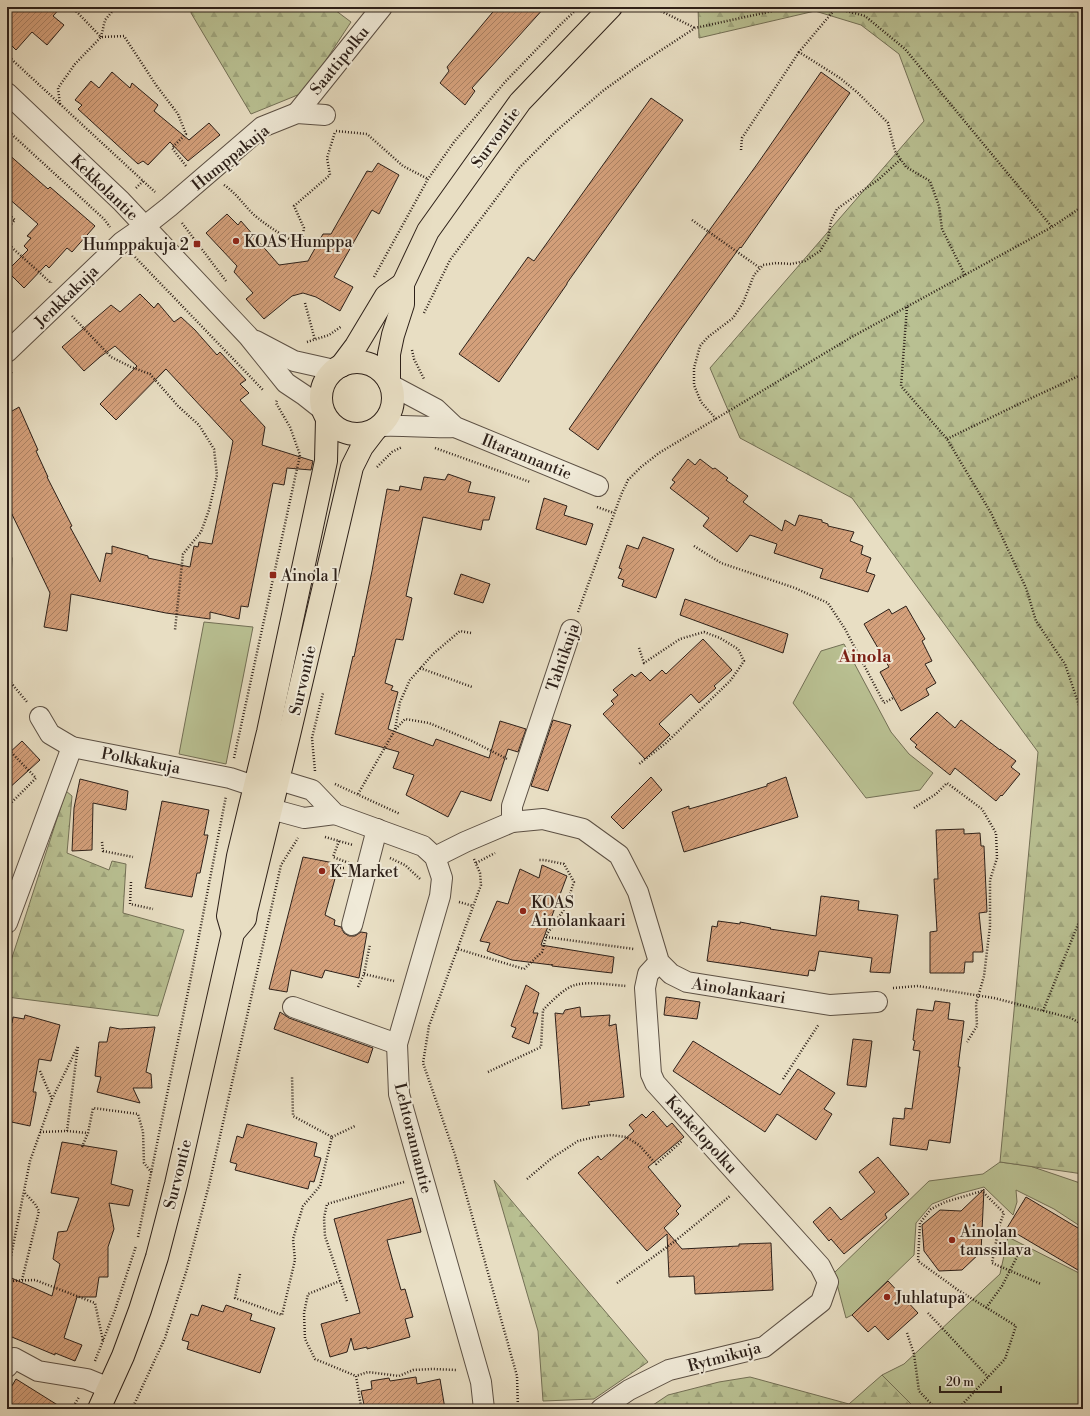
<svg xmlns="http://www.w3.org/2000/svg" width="1090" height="1416" font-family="'Libre Bodoni',serif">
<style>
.green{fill:#b9c092;stroke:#737056}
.forest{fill:url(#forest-firs);stroke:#737056}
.building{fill:url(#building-hatch);stroke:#2d2019}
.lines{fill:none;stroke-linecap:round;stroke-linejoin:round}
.minor-casing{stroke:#5c5044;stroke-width:22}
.major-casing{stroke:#2d2019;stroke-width:24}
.path{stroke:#2d2019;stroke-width:2.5;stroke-dasharray:1 2;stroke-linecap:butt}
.minor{stroke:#f0ead8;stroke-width:20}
.major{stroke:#e8dec3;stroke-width:22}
.poi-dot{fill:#8f2418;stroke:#f0ead8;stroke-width:1.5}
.labels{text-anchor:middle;stroke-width:4;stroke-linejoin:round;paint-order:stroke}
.street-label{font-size:16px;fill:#2d2019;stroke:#f0ead8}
.poi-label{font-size:16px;fill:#2d2019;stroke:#f0ead8;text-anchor:start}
.neighbourhood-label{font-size:17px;font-weight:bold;fill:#7a1f14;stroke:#f0ead8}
</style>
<defs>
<pattern id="forest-firs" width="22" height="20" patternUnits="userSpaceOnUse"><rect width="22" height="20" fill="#b9c092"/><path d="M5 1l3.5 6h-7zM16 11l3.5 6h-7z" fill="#9fa57d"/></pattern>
<pattern id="building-hatch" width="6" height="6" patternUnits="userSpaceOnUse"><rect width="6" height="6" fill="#d4a07b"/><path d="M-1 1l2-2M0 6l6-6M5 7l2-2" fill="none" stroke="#ac8264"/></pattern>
</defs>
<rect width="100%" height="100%" fill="#e8dec3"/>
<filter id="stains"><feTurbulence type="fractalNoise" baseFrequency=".005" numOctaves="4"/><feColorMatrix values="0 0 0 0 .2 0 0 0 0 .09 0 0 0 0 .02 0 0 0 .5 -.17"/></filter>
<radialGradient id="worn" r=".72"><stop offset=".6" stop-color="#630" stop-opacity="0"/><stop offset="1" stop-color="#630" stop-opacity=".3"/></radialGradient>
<g class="green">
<polygon points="204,622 253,627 226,764 179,754"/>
<polygon points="844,644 891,732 909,754 933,773 920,790 866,798 793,703 821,651"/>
<polygon points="1000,1162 1030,1166 1083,1184 1083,1228 1054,1209 1016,1190 1017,1202 1013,1215 984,1187 958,1194 932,1204 916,1223 914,1255 852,1315 846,1318 834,1273 929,1181 983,1174"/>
<polygon points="1008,1237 1083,1275 1083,1409 916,1409 882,1375 904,1364 1000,1274"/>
</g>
<g class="forest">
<polygon points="192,7 331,7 351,22 305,92 251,114 191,13"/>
<polygon points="698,7 1078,7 1083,11 1083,1174 1000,1162 1038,752 852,498 740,438 710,368 924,121 899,54 861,25 815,11 699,38"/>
<polygon points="7,547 12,558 7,682"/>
<polygon points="66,791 72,796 67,853 109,870 112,861 126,864 123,913 184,930 158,1016 7,997 7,973"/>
<polygon points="494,1180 648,1362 594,1399 543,1401 538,1331"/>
<polygon points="882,1375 916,1409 647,1409 668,1395 719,1382 750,1377 849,1404"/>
</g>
<g class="building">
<polygon points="7,7 61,7 53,16 64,25 47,45 32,32 16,50 7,41"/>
<polygon points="497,7 545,7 472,88 475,91 465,105 440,83 449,71 447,67"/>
<polygon points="112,72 130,88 132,83 158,105 154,111 189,140 209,123 220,135 188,161 170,142 148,165 143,161 138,164 78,109 82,105 75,100 91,81 99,88"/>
<polygon points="821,72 850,93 741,248 740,247 679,332 598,450 569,429 651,311 758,163"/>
<polygon points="651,98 683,120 567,283 567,284 499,382 459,354 528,257 534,261"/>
<polygon points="7,153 48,189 50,187 95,226 72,252 67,248 49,268 46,265 24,288 7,271 28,250 24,246 31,238 27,236 38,224 7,197"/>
<polygon points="378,163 399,175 379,214 372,210 334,277 353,287 340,311 316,297 303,293 292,296 264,319 246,299 253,293 234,272 237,266 206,233 227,214 238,225 241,221 279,265 308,261 323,234 331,234 367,171 372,172"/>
<polygon points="140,294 154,308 158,303 174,322 181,317 195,330 217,355 220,352 246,380 240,384 249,393 240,400 265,427 262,445 313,461 311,470 287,468 284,485 273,483 248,607 241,606 239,619 210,612 210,619 166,613 71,594 67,631 44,627 50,593 7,504 7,414 19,407 38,450 36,451 48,477 47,477 72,526 70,527 100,582 106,553 112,554 112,546 148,556 148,558 190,567 194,546 198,547 199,542 212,544 233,441 166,369 116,420 100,404 137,366 115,346 100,357 84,371 62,347 111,305 120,312"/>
<polygon points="688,459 695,465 700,459 713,469 715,468 728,478 726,480 748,496 743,502 782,531 785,520 795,526 799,515 822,520 822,522 828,524 828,526 854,532 850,541 863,546 861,554 871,558 866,572 875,575 868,592 820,578 823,569 774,553 777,544 750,535 737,552 703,526 709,518 670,488 675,482 672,480"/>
<polygon points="448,474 471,482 468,492 495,497 489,520 483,520 481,530 423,517 406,596 412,598 403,640 396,639 385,683 393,686 391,690 398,692 388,729 433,746 436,739 489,758 500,721 526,729 518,752 508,749 491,801 461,791 448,817 406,795 414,775 393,768 399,752 335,734 353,656 354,657 372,571 387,489 399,491 400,486 421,490 424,477 445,480"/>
<polygon points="544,498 567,506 564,515 593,524 586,545 536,529"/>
<polygon points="643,537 674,549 656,598 622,586 624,580 618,578 622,569 619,568 627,545 638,549"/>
<polygon points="461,574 490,584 483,603 454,594"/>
<polygon points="685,599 788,634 783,653 680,615"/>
<polygon points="906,606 925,639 922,641 932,661 925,664 936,683 926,689 929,695 901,711 880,672 889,667 864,624 889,609 892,614"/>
<polygon points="703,639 732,670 714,686 716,688 699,703 691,694 659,724 670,735 645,759 603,714 614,704 611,701 618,695 613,690 632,674 635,677 641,672 650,681 662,670 666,674"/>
<polygon points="937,712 955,728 961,720 1000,750 1000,749 1016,761 1011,767 1020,774 1002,796 1001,795 996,801 955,768 950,775 915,747 917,745 910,739"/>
<polygon points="553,720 571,725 548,791 531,786"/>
<polygon points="22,741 40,760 7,790 7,755"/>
<polygon points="651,777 662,790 623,829 611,817"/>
<polygon points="786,777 798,817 684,852 672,812 689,806 689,809 724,799 767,786 767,784"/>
<polygon points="80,779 128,791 126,810 93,803 92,850 72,851 74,808"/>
<polygon points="162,801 209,810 204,835 208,835 200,873 197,873 192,897 145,888"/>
<polygon points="964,829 964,834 980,833 981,846 984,846 987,912 979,913 983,952 973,952 973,962 965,962 964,973 930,973 930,932 937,931 934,879 938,879 936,830"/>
<polygon points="303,857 339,864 325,915 335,920 334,925 341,927 344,933 349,936 355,936 361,932 367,933 359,978 325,970 322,978 291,970 287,992 269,989"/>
<polygon points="542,865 567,876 541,945 614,957 612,973 552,966 552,964 552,965 512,960 487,951 490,943 480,941 497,901 508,904 520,869 539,878"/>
<polygon points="821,896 859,901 858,910 898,915 890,973 870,972 872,958 819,951 815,971 809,970 808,976 707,961 712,926 717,927 718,921 740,924 740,922 771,928 770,929 816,936"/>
<polygon points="526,985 539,993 533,1013 538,1013 529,1044 512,1037 516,1028 511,1026"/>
<polygon points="666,997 700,1002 697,1019 664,1015"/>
<polygon points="935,1001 950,1003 948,1019 964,1021 958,1067 960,1067 950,1143 929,1140 927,1150 890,1145 893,1118 904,1119 905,1108 912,1109 920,1051 913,1050 915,1041 913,1040 917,1009 933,1011"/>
<polygon points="580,1007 581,1017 610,1015 609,1026 616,1024 624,1097 588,1102 590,1105 562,1109 555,1013 563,1014 565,1010"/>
<polygon points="280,1012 289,1018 373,1048 368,1063 274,1029"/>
<polygon points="25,1015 60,1025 51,1061 39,1059 33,1092 36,1092 36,1095 30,1126 7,1121 7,1022 12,1023 13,1017 24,1019"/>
<polygon points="110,1027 120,1029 155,1027 146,1072 151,1074 152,1088 133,1088 140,1103 97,1092 101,1077 95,1076 99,1042 107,1042"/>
<polygon points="853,1039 872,1041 866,1087 847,1085"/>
<polygon points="693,1041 780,1095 798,1069 835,1093 824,1109 832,1114 816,1140 777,1114 765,1132 673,1071"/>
<polygon points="653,1111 667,1127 672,1123 684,1137 648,1167 681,1206 676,1211 679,1214 664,1228 682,1249 739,1246 739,1244 771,1243 773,1290 695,1294 694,1276 669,1277 667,1234 647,1251 578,1173 598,1156 601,1160 634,1131 629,1125 642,1114 646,1118"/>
<polygon points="247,1124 317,1143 314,1156 321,1158 314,1182 310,1181 308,1189 235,1170 237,1164 230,1162 237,1136 243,1138"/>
<polygon points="62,1142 117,1151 111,1184 133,1190 129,1206 109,1203 114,1229 108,1247 108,1277 99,1277 96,1297 77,1297 64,1338 82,1345 75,1361 55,1353 55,1355 7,1335 7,1276 52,1296 60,1264 53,1259 58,1232 67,1231 79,1198 51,1193"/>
<polygon points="878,1157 909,1194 885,1214 887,1218 844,1254 831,1239 829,1241 813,1222 830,1207 841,1220 875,1192 859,1172"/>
<polygon points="984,1189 981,1252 962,1270 939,1271 924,1251 922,1225 940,1210 961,1211"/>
<polygon points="1026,1197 1083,1231 1083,1273 1007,1228"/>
<polygon points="412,1198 421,1232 387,1240 401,1290 405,1289 413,1317 405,1319 410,1337 367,1349 367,1347 354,1350 351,1338 347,1352 330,1357 321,1324 360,1313 334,1219"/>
<polygon points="888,1281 918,1313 888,1340 875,1326 868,1332 852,1315"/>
<polygon points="202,1305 223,1312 226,1305 252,1314 250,1320 275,1328 260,1373 187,1349 189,1342 182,1340 191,1314 198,1316"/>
<polygon points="416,1377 417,1384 440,1379 445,1409 365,1409 361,1391 372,1389 371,1381 389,1378 390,1381"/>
<polygon points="16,1379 64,1409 7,1409 7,1394"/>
</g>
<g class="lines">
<defs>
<g id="minor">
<polyline points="7,93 121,201 249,337 286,383 304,395 323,410"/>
<polyline points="297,113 382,7"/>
<polyline points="256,341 294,361 334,370"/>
<polyline points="7,352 122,242 145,226 169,207 262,127 297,113 325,115"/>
<polyline points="391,385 436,409 455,427 598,486"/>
<path d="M381 426C406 425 430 428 455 427"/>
<polyline points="40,717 50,734 72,747 230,778 254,786"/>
<polyline points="262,784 279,780 312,790 335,814 423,846 435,857 442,878 440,896 397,1044 399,1094 481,1382 484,1409"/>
<polyline points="261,795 271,809 304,818 335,814"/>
<polyline points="512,822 512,806 571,630"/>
<polyline points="435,857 465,842 512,822 543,819 583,829 619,855 638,892 659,962 671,974 687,982 830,1005 877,1002"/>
<polyline points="7,923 72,747"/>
<polyline points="352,925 377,829"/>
<polyline points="293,1007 397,1044"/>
<polyline points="7,1367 14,1358 38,1371 87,1379 109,1388"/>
<polyline points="601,1409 629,1390 669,1370 764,1347 821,1302 828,1282 820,1266 655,1083 651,1074 645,988 648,974 659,962"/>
</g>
<g id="major">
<circle cx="357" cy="398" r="36"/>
<polyline points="341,366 356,346 386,296 403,284"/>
<polyline points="389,381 389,354 393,335 403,304 403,284 428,231 520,102 611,7"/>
<polyline points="233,933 228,916 238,856 268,732 326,461 327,419"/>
<polyline points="99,1409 123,1356 140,1310 157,1257 176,1184 233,933 245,919 246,912 289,735 352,467 362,447 375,430"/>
</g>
</defs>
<use href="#minor" class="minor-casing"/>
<use href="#major" class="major-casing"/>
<g class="path">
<polyline points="72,7 101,37"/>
<polyline points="653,7 695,28"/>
<polyline points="832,7 865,16 905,49 1052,227"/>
<polyline points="836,8 799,52 840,78 858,93 888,123 895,151 906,167 930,181 939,206 942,229 965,275"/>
<polyline points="101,37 105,20 116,7"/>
<polyline points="7,55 155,192"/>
<polyline points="60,104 58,88 75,64 101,37 124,36 156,85 178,114 186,134 172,148 186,166"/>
<polyline points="7,130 104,219 110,227"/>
<polyline points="336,131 367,134 403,166 428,179"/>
<polyline points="741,150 742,138 799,52"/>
<path d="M224 185C236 193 243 204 253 214 268 227 284 236 301 246L304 228 294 206 330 175 327 158 335 132"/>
<polyline points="136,188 143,181"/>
<polyline points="7,213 15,220 7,228"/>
<polyline points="692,220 760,268"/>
<polyline points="182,223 226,281"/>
<polyline points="7,243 51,283 51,282"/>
<polyline points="135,257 264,391"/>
<polyline points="374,277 428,179 454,142 505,82 560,25 579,7"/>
<polyline points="305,303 315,340"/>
<polyline points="907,307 901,386 947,439 991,513 1026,588 1036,621 1065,664 1083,717"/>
<polyline points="424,313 450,260 519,168 555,132 604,90 643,62 695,28 791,7"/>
<polyline points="72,316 111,357 131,367 150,374 178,406 199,425 214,449 217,475 209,510 201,532 183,554 175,630"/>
<polyline points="307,342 329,335 342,326"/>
<polyline points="412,350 414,359 424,379"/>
<polyline points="7,376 12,372"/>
<polyline points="716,419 701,402 694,385 694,368 700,346 708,337 733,318 743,303 754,275 763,265 776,263 791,264 805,261 820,251 828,238 831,221 837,209 879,179 901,159"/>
<polyline points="947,439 1023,402 1083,374"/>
<polyline points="435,448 530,482"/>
<polyline points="377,467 392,452 402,447"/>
<polyline points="597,507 614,513"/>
<polyline points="694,546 721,563 795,588 828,603 845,629 884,703 893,698"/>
<polyline points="578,612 621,495 628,480 641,467 659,453 850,338 1052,227 1083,206"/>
<polyline points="639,648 644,663 680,639 704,632 720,638 738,649 744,661 731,680 666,743 639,764"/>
<polyline points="420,668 472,687"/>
<polyline points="7,678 27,702"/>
<polyline points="395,729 400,702 410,680 433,654 460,631 471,633"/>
<polyline points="7,748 36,778 7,807"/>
<polyline points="234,758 300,455 290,427 276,403 277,400"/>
<polyline points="315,771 312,738 323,693"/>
<polyline points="335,784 400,814"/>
<polyline points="358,794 395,730 405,719 429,723 472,741 507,759"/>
<polyline points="914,808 936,794 947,783 982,809 996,833 997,858 990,880 990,926 984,976 976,1004 977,1026 967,1042"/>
<polyline points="325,837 353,845"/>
<polyline points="339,841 333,857 349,863"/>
<polyline points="102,842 103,851 133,857"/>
<polyline points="390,858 405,865 420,879"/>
<polyline points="474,859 480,873 481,885 429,1026 423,1063 455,1155 517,1376 518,1409"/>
<polyline points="476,863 495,853"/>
<polyline points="337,868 346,868"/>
<polyline points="131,882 130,904 153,909"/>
<polyline points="459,902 473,906"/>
<polyline points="546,937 634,949"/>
<polyline points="458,949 524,969 542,952 547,934 565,908 574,882 564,864 544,860 538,860"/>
<polyline points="364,974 394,981"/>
<polyline points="358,987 364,974 370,944"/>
<polyline points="893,988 918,986 994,998 1071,1018 1083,1025"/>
<polyline points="1043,1011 1083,912"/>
<polyline points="40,1071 52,1099"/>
<path d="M488 1072 541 1047 543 1010C551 1002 564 988 575 985 589 981 612 985 626 986"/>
<polyline points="783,1079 819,1024"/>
<polyline points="40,1132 67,1131 88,1133"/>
<polyline points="332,1137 355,1126"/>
<polyline points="82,1147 88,1133 93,1108 138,1114 143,1132 144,1163 152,1173"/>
<polyline points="527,1179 552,1158 578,1141 595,1137 611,1135 626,1137 639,1145 656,1164 682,1141"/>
<polyline points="1079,1207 1083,1210"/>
<polyline points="138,1237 191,977 226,796"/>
<polyline points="240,1274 235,1298 282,1315 295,1260 293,1239 303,1206 320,1186 332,1137 293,1116 292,1076"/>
<polyline points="7,1276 30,1161 52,1099 78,1046 67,1131"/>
<polyline points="22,1280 39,1211 35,1204 24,1192"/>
<polyline points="7,1281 35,1280 95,1303 103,1341"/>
<polyline points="340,1281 308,1294 304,1313 305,1339 315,1359 356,1376"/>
<polyline points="617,1283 674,1242 730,1196"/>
<polyline points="347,1301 325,1236 324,1218 327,1204 404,1182"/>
<polyline points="986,1308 1002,1286 1023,1245"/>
<polyline points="928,1313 988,1377"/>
<polyline points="907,1333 914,1354 919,1391 936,1409"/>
<polyline points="95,1361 115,1310 136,1246"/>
<polyline points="72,1409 79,1397"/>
<polyline points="132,1409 165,1338 187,1269 209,1185 281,865 298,838"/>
<polyline points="359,1409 361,1406 356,1376 368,1372 399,1376 413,1370 432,1369 457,1370"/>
<polyline points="958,1409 1005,1359 1016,1326 958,1290 918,1261 920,1223 931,1209 945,1202 982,1191 1004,1213 999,1226 992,1263 1041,1284"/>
<polyline points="1076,1409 1083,1397"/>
</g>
<use href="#minor" class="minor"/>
<use href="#major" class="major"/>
</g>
<g class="poi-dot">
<circle cx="236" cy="241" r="4"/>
<rect x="193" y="240" width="8" height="8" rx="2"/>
<rect x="269" y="571" width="8" height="8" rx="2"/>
<circle cx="322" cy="871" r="4"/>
<circle cx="523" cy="911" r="4"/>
<circle cx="952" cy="1240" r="4"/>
<circle cx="887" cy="1297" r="4"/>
</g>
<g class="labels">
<g class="street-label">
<text transform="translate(339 60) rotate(-51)" y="6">Saattipolku</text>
<text transform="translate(495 137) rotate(-54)" y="6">Survontie</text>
<text transform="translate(230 157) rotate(-39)" y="6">Humppakuja</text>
<text transform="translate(105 187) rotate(44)" y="6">Kekkolantie</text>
<text transform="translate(66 296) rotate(-44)" y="6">Jenkkakuja</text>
<text transform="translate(527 456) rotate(22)" y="6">Iltarannantie</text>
<text transform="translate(562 657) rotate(-71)" y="6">Tahtikuja</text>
<text transform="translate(302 680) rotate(-77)" y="6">Survontie</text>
<text transform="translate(141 760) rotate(11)" y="6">Polkkakuja</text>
<text transform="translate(739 990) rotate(9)" y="6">Ainolankaari</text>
<text transform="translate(702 1134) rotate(48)" y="6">Karkelopolku</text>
<text transform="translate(414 1138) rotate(76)" y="6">Lehtorannantie</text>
<text transform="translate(177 1174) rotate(-76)" y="6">Survontie</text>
<text transform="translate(724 1356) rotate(-15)" y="6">Rytmikuja</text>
</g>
<g class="poi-label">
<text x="244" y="247">KOAS Humppa</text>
<text x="189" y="250" text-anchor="end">Humppakuja 2</text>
<text x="281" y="581">Ainola 1</text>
<text x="330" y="877">K-Market</text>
<text x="531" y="908">KOAS<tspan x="531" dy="18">Ainolankaari</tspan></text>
<text x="960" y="1237">Ainolan<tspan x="960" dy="18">tanssilava</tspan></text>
<text x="895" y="1303">Juhlatupa</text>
</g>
<g class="neighbourhood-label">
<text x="865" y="662">Ainola</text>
</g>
</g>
<rect width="1090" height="1416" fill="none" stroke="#e8dec3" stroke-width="24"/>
<rect x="8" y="8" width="1074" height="1400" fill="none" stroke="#2d2019" stroke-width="2"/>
<rect x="12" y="12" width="1066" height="1392" fill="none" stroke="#2d2019"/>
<path d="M940 1386v6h61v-6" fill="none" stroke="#2d2019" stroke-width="2"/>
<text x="946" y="1386" font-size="12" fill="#2d2019" stroke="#f0ead8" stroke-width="3" paint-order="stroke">20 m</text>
<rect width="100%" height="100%" filter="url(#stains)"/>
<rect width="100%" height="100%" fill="url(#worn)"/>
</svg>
